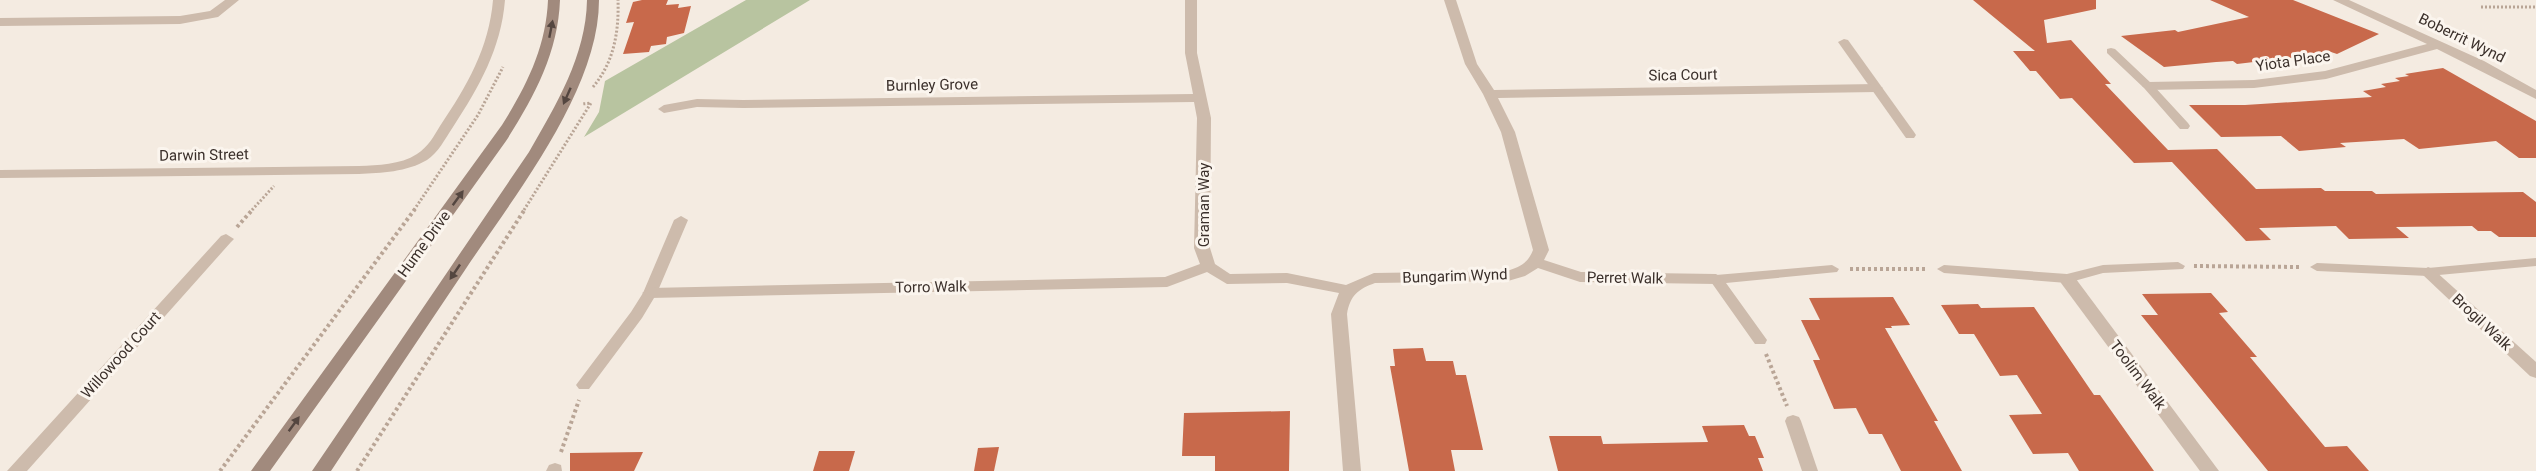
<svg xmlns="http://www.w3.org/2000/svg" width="2536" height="471" font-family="Roboto,sans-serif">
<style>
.green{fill:#b8c4a0}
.building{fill:#c8694b}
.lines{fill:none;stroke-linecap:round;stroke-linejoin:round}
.path-far1{stroke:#b9a596;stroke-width:3;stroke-dasharray:2 2;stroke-linecap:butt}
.path{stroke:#b9a596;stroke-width:4;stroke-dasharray:3 3;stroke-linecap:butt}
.lane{fill:#cdbbac;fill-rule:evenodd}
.street{fill:#cdbbac;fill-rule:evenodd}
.secondary{fill:#a18a7d;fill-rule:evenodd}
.oneway{fill:#544640}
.labels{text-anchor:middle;stroke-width:6;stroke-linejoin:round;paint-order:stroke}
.street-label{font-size:15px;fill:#3b302b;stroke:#fbf5ee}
</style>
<rect width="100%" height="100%" fill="#f4ebe1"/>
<polygon class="green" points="746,0 810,0 584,137 599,112 605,81"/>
<g class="building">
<polygon points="642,0 668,0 666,5 679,4 678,8 691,6 684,33 667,37 666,44 651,46 649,52 623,54 634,22 626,23 633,2"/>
<polygon points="1973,0 2096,0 2096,9 2044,20 2047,43 2071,40 2111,84 2105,84 2168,150 2217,149 2256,189 2321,188 2325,191 2372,191 2376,194 2523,192 2536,202 2536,237 2499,237 2491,231 2478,231 2472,226 2396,227 2409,238 2349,239 2336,226 2259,228 2271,240 2246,241 2172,162 2134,163 2072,98 2060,99 2036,71 2030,71 2013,51 2035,51"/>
<polygon points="2210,0 2293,0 2379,34 2337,54 2331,52 2325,54 2318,52 2267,63 2262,61 2237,64 2233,61 2216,62 2164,67 2121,36 2175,30 2178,32 2249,17"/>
<polygon points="2443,68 2536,121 2536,158 2519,158 2496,141 2419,149 2404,139 2340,143 2346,147 2299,151 2281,136 2221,137 2189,105 2245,105 2372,97 2363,91 2386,87 2381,84 2400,81 2395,78 2409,76 2405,74"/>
<polygon points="2211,293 2228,312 2219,313 2257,357 2250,357 2325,447 2347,446 2369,471 2268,471 2141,315 2158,315 2142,294"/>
<polygon points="1893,297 1910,325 1891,326 1892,328 1885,328 1938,421 1934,421 1962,471 1901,471 1882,434 1869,434 1856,408 1834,409 1813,360 1820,360 1801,320 1820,320 1809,298"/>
<polygon points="1978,304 1981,308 2034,307 2094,395 2100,395 2154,471 2079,471 2068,453 2033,454 2009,415 2042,414 2017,375 2000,376 1974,334 1959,334 1941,305"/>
<polygon points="1423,348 1426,361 1453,361 1456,375 1466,375 1483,450 1451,450 1455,471 1409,471 1390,366 1395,366 1393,349"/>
<polygon points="1290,411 1289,471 1215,471 1215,456 1182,456 1184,413"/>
<polygon points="1744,425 1749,436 1755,436 1764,458 1758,458 1763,471 1558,471 1549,436 1601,436 1603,444 1708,442 1702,426"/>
<polygon points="999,447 994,471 974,471 978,448"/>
<polygon points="819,451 855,451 849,471 813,471"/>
<polygon points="643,452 634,471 570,471 570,453"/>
</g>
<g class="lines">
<g class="path-far1">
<polyline points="2481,7 2536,7"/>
<path d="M593 87C614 62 619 32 618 0"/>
<polyline points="252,210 274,186"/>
<polyline points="414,210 478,115 503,67"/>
<polyline points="524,210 591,103 582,104"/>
</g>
<g class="path">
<polyline points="237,227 253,209"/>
<polyline points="2194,266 2300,267"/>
<polyline points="1850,269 1927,269"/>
<polyline points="1766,354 1787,406"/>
<polyline points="561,452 579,400"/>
<polyline points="220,471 415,209"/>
<polyline points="357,471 525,209"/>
</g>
<g class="lane">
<polygon points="1844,39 1848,40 1914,132 1916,135 1914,138 1906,138 1838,42"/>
<polygon points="2111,48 2115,49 2152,84 2188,123 2190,126 2188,129 2180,129 2144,88 2107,53 2107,49"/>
<polygon points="697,99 743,100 749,104 743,108 697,107 664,113 658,109 664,105"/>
<polygon points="681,216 688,220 657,293 642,318 589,389 579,389 576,385 579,381 631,312 643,293 674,220"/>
<polygon points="2536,258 2536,266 2428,276 2317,271 2310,267 2317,263 2428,268"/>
<polygon points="2178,262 2185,266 2183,269 2103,273 2067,283 1944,273 1937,269 1944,265 2067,274 2103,265"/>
<polygon points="1832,265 1839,269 1837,272 1726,283 1767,340 1765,344 1755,344 1709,279 1716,275"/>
<polygon points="1793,415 1799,417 1801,421 1818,471 1802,471 1785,421 1787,417"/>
<polygon points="555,463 561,465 562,471 546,471 549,465"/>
</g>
<g class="street">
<polygon points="225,0 239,0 218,17 180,24 0,26 0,18 180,16 210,11"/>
<path d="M493 0H505C501 49 479 87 453 127 445 139 438 153 427 160 407 172 381 173 359 174L0 178V170L359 166C378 165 400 165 417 154 428 147 434 136 440 126 467 86 489 48 493 0Z"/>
<path d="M1185 0H1197V53L1211 118 1210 248 1215 264 1230 274 1287 273 1346 285 1374 273 1507 271C1520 267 1528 263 1533 250L1501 132 1483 94 1465 64 1444 0H1456L1477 64 1494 90 1877 84 1883 88 1877 92 1498 98 1515 132 1549 250 1544 260 1581 272 1716 274 1724 279 1716 284 1580 282 1538 268 1525 276 1508 281 1375 283C1358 289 1350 296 1347 314L1361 471H1343L1331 314 1339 293 1287 283 1227 284 1207 272 1167 287 650 298 642 293 650 288 1165 277 1200 264 1194 248 1197 118 1194 102 743 108 736 104 743 100 1193 94 1185 53Z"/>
<polygon points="2333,0 2349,0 2484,61 2536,90 2536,99 2437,49 2326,79 2254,88 2148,90 2142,86 2148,82 2254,80 2325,71 2427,44"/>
<polygon points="226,234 234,239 231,242 27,471 7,471 221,236"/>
<polygon points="2428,267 2433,269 2536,362 2536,378 2530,376 2423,275 2420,272"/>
<polygon points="2067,274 2073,275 2219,471 2200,471 2061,283 2059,279"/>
</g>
<g class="secondary">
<path d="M548 0H560C558 53 534 97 506 141L270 471H251L502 125C527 85 546 47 548 0Z"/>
<path d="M587 0H599C599 91 514 196 465 270 420 337 375 404 331 471H312L529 152C556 105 586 56 587 0Z"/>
</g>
</g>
<defs><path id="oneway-solid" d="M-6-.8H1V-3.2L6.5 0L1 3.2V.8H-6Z" transform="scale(1.5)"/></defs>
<g class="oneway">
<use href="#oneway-solid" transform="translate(551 29) rotate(-79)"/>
<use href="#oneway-solid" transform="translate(567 96) rotate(114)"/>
<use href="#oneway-solid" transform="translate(458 198) rotate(-54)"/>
<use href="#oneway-solid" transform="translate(455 272) rotate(124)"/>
<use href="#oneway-solid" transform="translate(294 424) rotate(-54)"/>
</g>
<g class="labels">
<g class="street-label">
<text transform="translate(2462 38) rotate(26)" y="5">Boberrit Wynd</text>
<text transform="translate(2293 61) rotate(-8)" y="5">Yiota Place</text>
<text transform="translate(1683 75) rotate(-1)" y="5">Sica Court</text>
<text transform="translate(932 85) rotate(-1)" y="5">Burnley Grove</text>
<text transform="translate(204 155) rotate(-1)" y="5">Darwin Street</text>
<text transform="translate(1204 205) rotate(-90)" y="5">Graman Way</text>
<text transform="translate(424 244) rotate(-54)" y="5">Hume Drive</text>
<text transform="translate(1455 276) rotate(-2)" y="5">Bungarim Wynd</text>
<text transform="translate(1625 278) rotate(1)" y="5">Perret Walk</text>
<text transform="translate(931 287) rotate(-1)" y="5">Torro Walk</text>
<text transform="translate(2482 322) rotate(43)" y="5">Brogil Walk</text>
<text transform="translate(121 355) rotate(-48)" y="5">Willowood Court</text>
<text transform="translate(2138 375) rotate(53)" y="5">Toolim Walk</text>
</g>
</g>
</svg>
